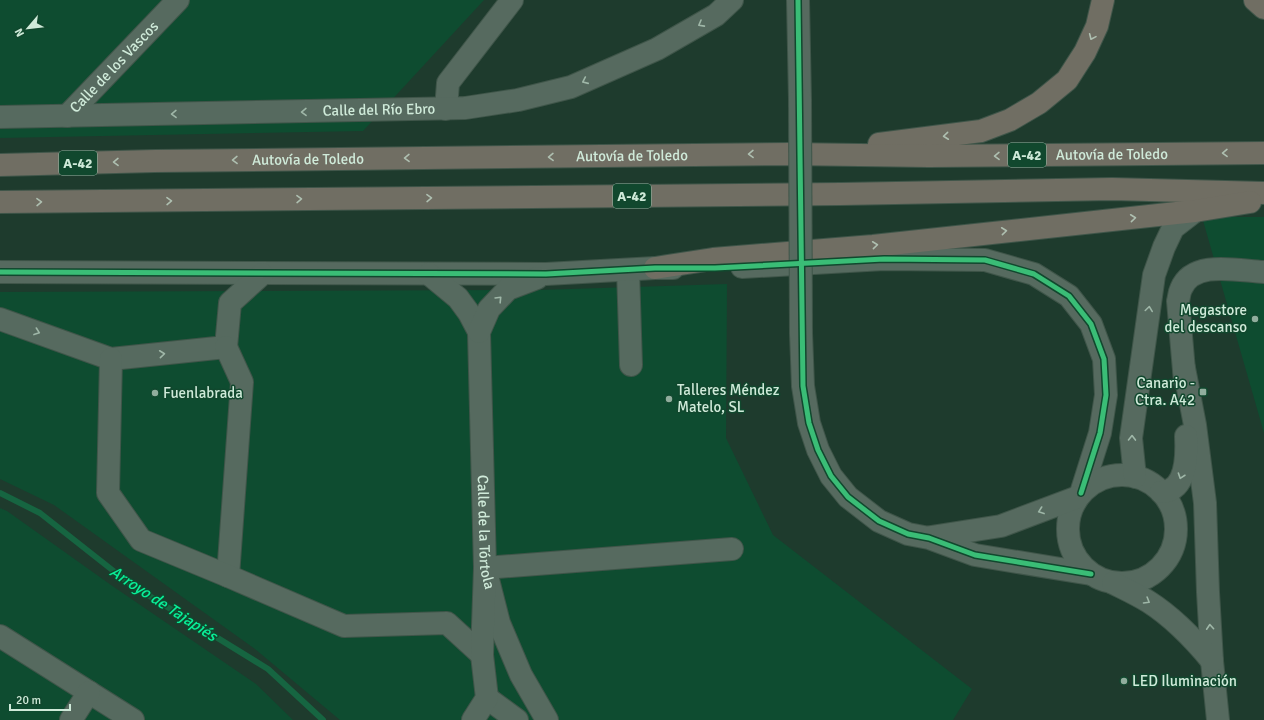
<svg xmlns="http://www.w3.org/2000/svg" width="1264" height="720" font-family="Signika,sans-serif">
<style>
.built{fill:#0e4c30}
.lines{fill:none;stroke-linecap:round;stroke-linejoin:round}
.stream{stroke:#166541;stroke-width:6}
.minor-casing{stroke:#3f5549;stroke-width:24}
.highway-casing{stroke:#3f5549;stroke-width:24}
.minor{stroke:#566a5f;stroke-width:22}
.highway{stroke:#706e63;stroke-width:22}
.minor-bridge-casing{stroke:#3f5549;stroke-width:24;stroke-linecap:butt}
.minor-bridge{stroke:#566a5f;stroke-width:22}
.cycleway-casing{stroke:#11482e;stroke-width:8}
.cycleway{stroke:#3abd76;stroke-width:5}
.oneway{stroke:#9fb7a8}
.oneway2{stroke:#aebfb0}
.poi-dot{fill:#91ad9d;stroke:#11482e;stroke-width:1.5}
.labels{text-anchor:middle;stroke-width:3;stroke-linejoin:round;paint-order:stroke}
.shield{fill:#11482e;stroke:#96b9a6;stroke-width:1}
.shield-label{font-size:14px;font-weight:bold;fill:#cfead9}
.street-label{font-size:15px;fill:#cfead9;stroke:#11482e}
.poi-label{font-size:15px;fill:#cfead9;stroke:#11482e;text-anchor:start}
.water-label{font-size:16px;font-style:italic;fill:#09ef98;stroke:#11482e}
</style>
<rect width="100%" height="100%" fill="#1e3b2d"/>
<g class="built">
<polygon points="0,0 484,0 363,131 0,138"/>
<polygon points="1202,217 1264,217 1264,433"/>
<polygon points="727,284 726,438 773,535 972,689 953,720 340,720 255,649 54,505 0,479 0,292 539,290"/>
<polygon points="0,508 7,511 111,585 256,684 293,720 0,720"/>
</g>
<g class="lines">
<polyline class="stream" points="0,493 40,513 130,584 268,669 323,720"/>
<defs>
<g id="minor">
<polyline points="798,0 800,100"/>
<polyline points="446,109 448,83 512,0"/>
<path id="s1" d="M67 116 178 0"/>
<path id="s2" d="M0 117 465 108 518 100 571 87 657 49 716 15 732 0"/>
<polyline points="742,267 884,259 985,260 1034,274 1069,296 1091,324 1104,359 1106,395 1100,433 1081,493"/>
<polyline points="628,270 631,365"/>
<polyline points="0,272 546,274 655,268 673,268"/>
<path id="s3" d="M429 274 458 298 469 313 479 332 485 568 499 623 521 675 547 720"/>
<polyline points="0,319 111,359 226,347 230,303 262,274"/>
<polyline points="479,332 489,309 508,289 537,278"/>
<polyline points="801,333 803,386 809,423 818,450 831,476 848,497 879,521 908,534 929,538 975,555 1091,574"/>
<polyline points="226,347 242,382 228,576"/>
<polyline points="111,359 108,493 141,540 228,576 344,626 447,623 482,655"/>
<polyline points="1184,368 1195,425 1205,503 1208,592 1212,661 1218,720"/>
<path d="M1185 382 1178 301C1179 298 1179 293 1181 289 1193 259 1239 271 1264 272"/>
<circle cx="1122" cy="529" r="54"/>
<polyline points="1135,477 1131,438 1154,275 1164,247 1173,228 1195,211"/>
<path d="M1161 492C1187 492 1187 455 1186 436"/>
<polyline points="931,537 1001,526 1078,497"/>
<path d="M1113 583C1125 589 1138 595 1149 602 1174 618 1193 638 1212 661"/>
<polyline points="0,636 133,720"/>
<polyline points="487,698 517,720"/>
<polyline points="71,720 89,692"/>
<polyline points="473,720 487,698 482,655 485,568 732,549"/>
</g>
<g id="highway">
<polyline points="1255,0 1264,8"/>
<polyline points="879,144 981,131 1010,120 1039,103 1067,80 1085,52 1097,26 1103,0"/>
<path id="s4" d="M0 165 155 161 790 154 929 156 1264 153"/>
<polyline points="0,202 841,194 1112,189 1264,193"/>
<polyline points="655,268 713,259 873,246 1195,211 1250,202"/>
</g>
</defs>
<use href="#minor" class="minor-casing"/>
<use href="#highway" class="highway-casing"/>
<use href="#minor" class="minor"/>
<use href="#highway" class="highway"/>
<defs>
<polyline id="minor-bridge" points="800,100 801,333"/>
</defs>
<use href="#minor-bridge" class="minor-bridge-casing"/>
<use href="#minor-bridge" class="minor-bridge"/>
<defs>
<g id="cycleway">
<polyline points="798,0 803,386 809,423 818,450 831,476 848,497 879,521 908,534 929,538 975,555 1091,574"/>
<polyline points="0,272 546,274 655,268 715,268 884,259 985,260 1034,274 1069,296 1091,324 1104,359 1106,395 1100,433 1081,493"/>
</g>
</defs>
<use href="#cycleway" class="cycleway-casing"/>
<use href="#cycleway" class="cycleway"/>
</g>
<defs><path id="oneway-chevron" d="M-2-3.5L2.5 0L-2 3.5" fill="none" stroke-width="1.6" stroke-linecap="round" stroke-linejoin="round"/></defs>
<g class="oneway">
<use href="#oneway-chevron" transform="translate(701 24) rotate(151)"/>
<use href="#oneway-chevron" transform="translate(585 81) rotate(156)"/>
<use href="#oneway-chevron" transform="translate(304 112) rotate(179)"/>
<use href="#oneway-chevron" transform="translate(174 114) rotate(179)"/>
<use href="#oneway-chevron" transform="translate(499 299) rotate(-46)"/>
<use href="#oneway-chevron" transform="translate(1149 309) rotate(-82)"/>
<use href="#oneway-chevron" transform="translate(37 332) rotate(20)"/>
<use href="#oneway-chevron" transform="translate(162 354) rotate(-6)"/>
<use href="#oneway-chevron" transform="translate(1132 438) rotate(-89)"/>
<use href="#oneway-chevron" transform="translate(1181 476) rotate(109)"/>
<use href="#oneway-chevron" transform="translate(1041 511) rotate(160)"/>
<use href="#oneway-chevron" transform="translate(1147 601) rotate(31)"/>
<use href="#oneway-chevron" transform="translate(1210 627) rotate(-94)"/>
</g>
<g class="oneway2">
<use href="#oneway-chevron" transform="translate(1092 37) rotate(114)"/>
<use href="#oneway-chevron" transform="translate(946 136) rotate(174)"/>
<use href="#oneway-chevron" transform="translate(1225 153) rotate(179)"/>
<use href="#oneway-chevron" transform="translate(751 154) rotate(179)"/>
<use href="#oneway-chevron" transform="translate(997 156) rotate(179)"/>
<use href="#oneway-chevron" transform="translate(551 157) rotate(179)"/>
<use href="#oneway-chevron" transform="translate(407 158) rotate(179)"/>
<use href="#oneway-chevron" transform="translate(235 160) rotate(179)"/>
<use href="#oneway-chevron" transform="translate(116 162) rotate(179)"/>
<use href="#oneway-chevron" transform="translate(429 198) rotate(-1)"/>
<use href="#oneway-chevron" transform="translate(299 199) rotate(-1)"/>
<use href="#oneway-chevron" transform="translate(169 201) rotate(-1)"/>
<use href="#oneway-chevron" transform="translate(39 202) rotate(-1)"/>
<use href="#oneway-chevron" transform="translate(1133 218) rotate(-6)"/>
<use href="#oneway-chevron" transform="translate(1004 231) rotate(-6)"/>
<use href="#oneway-chevron" transform="translate(875 245) rotate(-6)"/>
</g>
<g class="poi-dot">
<circle cx="1255" cy="319" r="4"/>
<rect x="1199" y="388" width="8" height="8" rx="2"/>
<circle cx="155" cy="393" r="4"/>
<circle cx="669" cy="399" r="4"/>
<circle cx="1124" cy="681" r="4"/>
</g>
<g class="labels">
<g class="shield">
<rect x="1008" y="143" width="38" height="24" rx="3"/>
<rect x="59" y="151" width="38" height="24" rx="3"/>
<rect x="613" y="184" width="38" height="24" rx="3"/>
</g>
<g class="shield-label">
<text x="1027" y="160">A-42</text>
<text x="78" y="168">A-42</text>
<text x="632" y="201">A-42</text>
</g>
<g class="street-label">
<text dy="5" stroke="none"><textPath href="#s1" startOffset="68">Calle de los Vascos</textPath></text>
<text dy="5" stroke="none"><textPath href="#s2" startOffset="379">Calle del Río Ebro</textPath></text>
<text dy="5" stroke="none"><textPath href="#s4" startOffset="1112">Autovía de Toledo</textPath></text>
<text dy="5" stroke="none"><textPath href="#s4" startOffset="632">Autovía de Toledo</textPath></text>
<text dy="5" stroke="none"><textPath href="#s4" startOffset="308">Autovía de Toledo</textPath></text>
<text dy="5" stroke="none"><textPath href="#s3" startOffset="278">Calle de la Tórtola</textPath></text>
</g>
<g class="poi-label">
<text x="1247" y="315" text-anchor="end">Megastore<tspan x="1247" dy="17">del descanso</tspan></text>
<text x="1195" y="388" text-anchor="end">Canario -<tspan x="1195" dy="17">Ctra. A42</tspan></text>
<text x="677" y="395">Talleres Méndez<tspan x="677" dy="17">Matelo, SL</tspan></text>
<text x="163" y="398">Fuenlabrada</text>
<text x="1132" y="686">LED Iluminación</text>
</g>
<g class="water-label">
<text transform="translate(164 603) rotate(33)" y="6">Arroyo de Tajapiés</text>
</g>
</g>
<g transform="translate(28 28) rotate(242)" stroke="#11482e" stroke-width="3" paint-order="stroke">
<path d="M0-3L7 15L0 10L-7 15Z" fill="#cfead9"/>
<text y="-6" font-size="11" font-weight="bold" text-anchor="middle" fill="#cfead9">N</text>
</g>
<path d="M10 704v6h60v-6" fill="none" stroke="#cfead9" stroke-width="2"/>
<text x="16" y="704" font-size="12" fill="#cfead9" stroke="#11482e" stroke-width="3" paint-order="stroke">20 m</text>
</svg>
